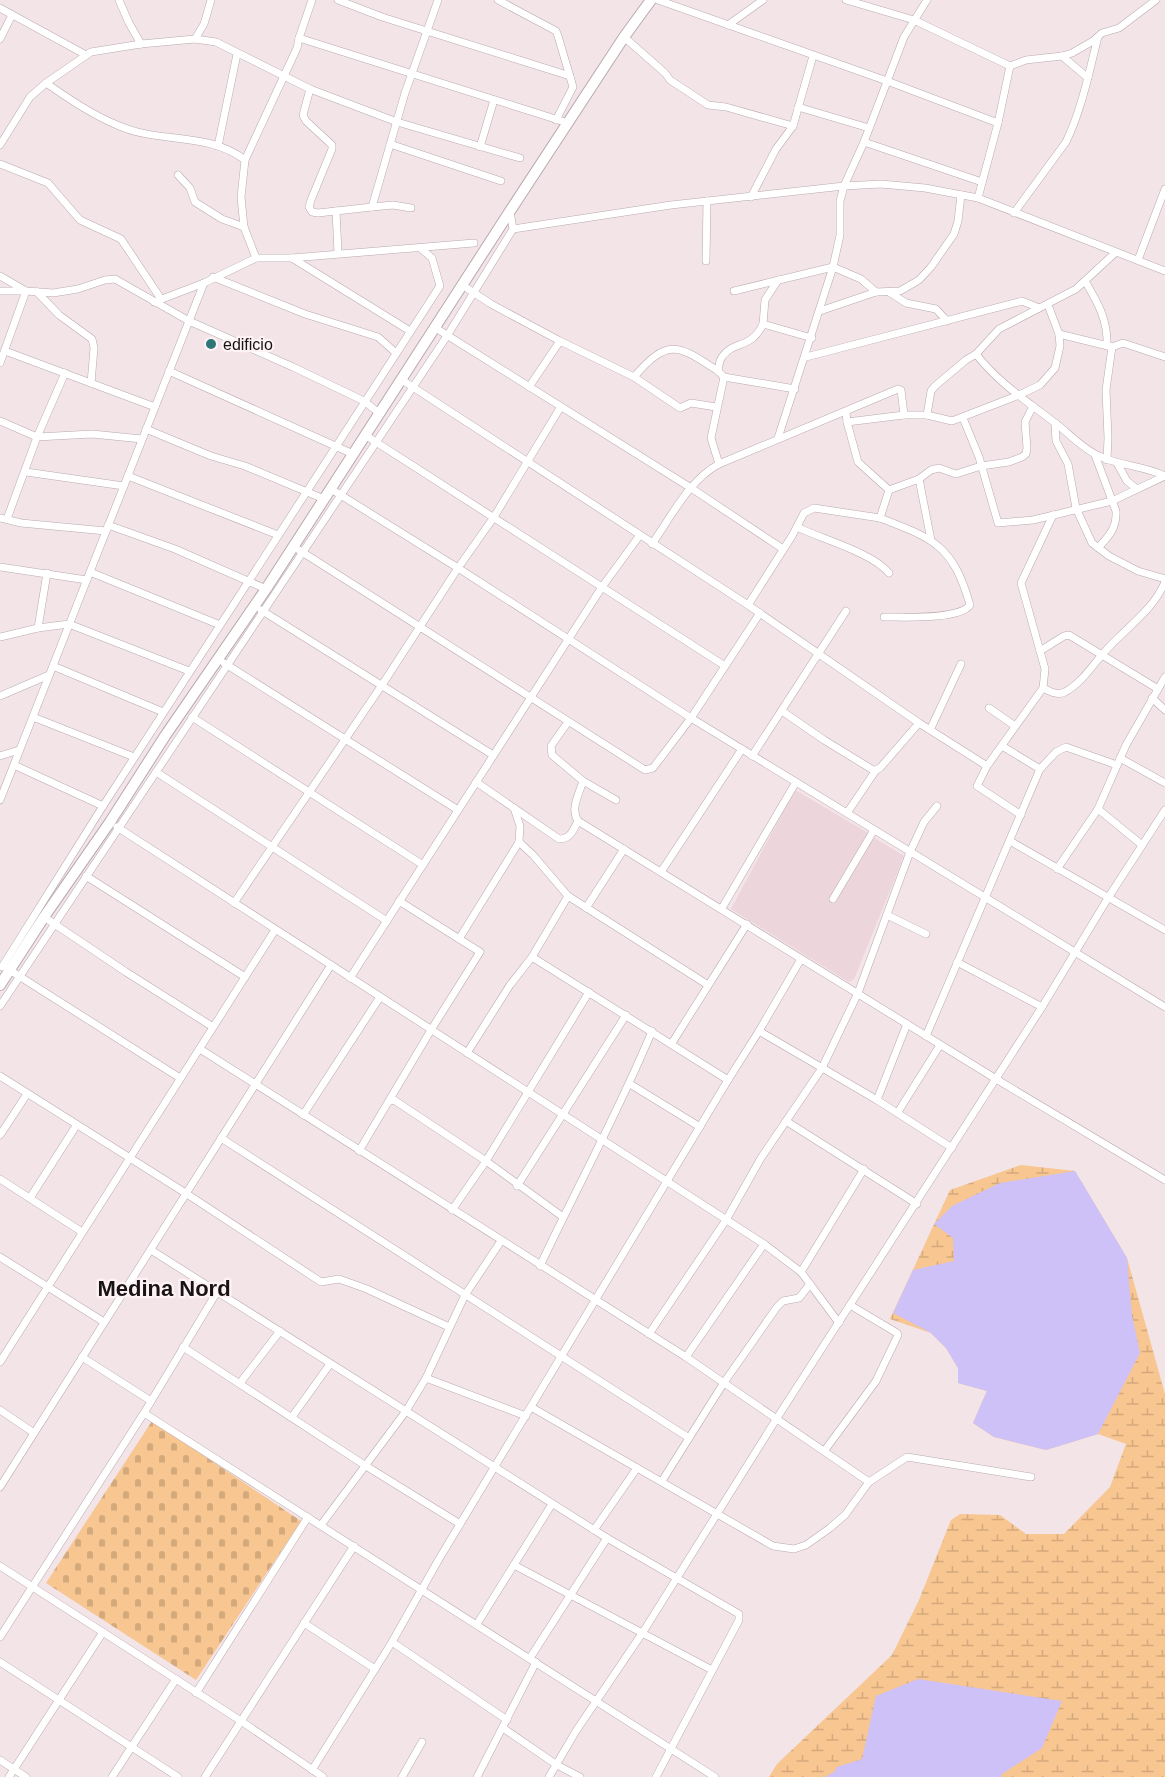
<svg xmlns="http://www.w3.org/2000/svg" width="1165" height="1777" font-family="Helvetica,sans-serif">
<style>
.built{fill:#ecd5db}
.wetland{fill:url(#wetland-marsh)}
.cemetery{fill:url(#cemetery-stones)}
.water{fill:#cec1f8}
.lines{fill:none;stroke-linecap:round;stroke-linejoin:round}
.street-casing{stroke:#b8aaae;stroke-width:8}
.secondary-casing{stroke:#b8aaae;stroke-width:12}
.street{stroke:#fff;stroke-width:7}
.secondary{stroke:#fff;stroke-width:10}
.poi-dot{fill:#2d7778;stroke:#fef2f5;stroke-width:2}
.labels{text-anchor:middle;stroke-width:4.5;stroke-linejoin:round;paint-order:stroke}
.poi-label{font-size:16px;fill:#181314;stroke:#fef2f5;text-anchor:start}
.district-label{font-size:22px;font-weight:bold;fill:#181314;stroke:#fef2f5}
</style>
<defs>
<pattern id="wetland-marsh" width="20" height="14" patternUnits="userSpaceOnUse" patternTransform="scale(1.5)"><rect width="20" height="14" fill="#f8c691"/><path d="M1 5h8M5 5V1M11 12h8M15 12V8" fill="none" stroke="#d4a97c"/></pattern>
<pattern id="cemetery-stones" width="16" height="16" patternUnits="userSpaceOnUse" patternTransform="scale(1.5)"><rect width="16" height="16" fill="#f8c691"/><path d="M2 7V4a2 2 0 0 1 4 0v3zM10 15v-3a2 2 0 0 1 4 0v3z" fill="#d4a97c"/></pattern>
</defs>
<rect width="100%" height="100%" fill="#f3e4e8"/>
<polygon class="built" points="795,790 870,834 829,899 835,902 873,837 904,856 854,979 849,982 731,909"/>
<polygon class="wetland" points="1021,1165 1075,1171 1127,1258 1165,1394 1165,1777 769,1777 777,1764 892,1655 919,1600 951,1520 960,1514 1000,1515 1026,1534 1064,1534 1110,1487 1126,1444 1098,1434 1046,1450 994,1437 973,1423 987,1391 958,1383 958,1368 946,1348 931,1333 890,1319 950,1190"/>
<polygon class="cemetery" points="152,1421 301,1521 196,1680 46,1583"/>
<g class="water">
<polygon points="1075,1171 1127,1258 1132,1315 1140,1353 1098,1434 1046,1450 994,1437 973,1423 987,1391 958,1383 958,1368 946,1348 931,1333 893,1313 913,1270 954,1261 953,1238 934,1224 952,1206 1000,1183"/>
<polygon points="918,1679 1062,1701 1042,1748 1002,1774 1001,1777 825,1777 834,1772 837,1767 862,1759 876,1696"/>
</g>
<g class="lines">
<defs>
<g id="street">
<polyline points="119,0 129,23 141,44"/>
<polyline points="338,0 382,17 570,76"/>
<polyline points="498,0 556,31 558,36 573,87 556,120"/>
<polyline points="658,0 887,81 998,123"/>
<polyline points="846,0 914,20 1010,66 1026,60 1062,56 1072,53 1093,41 1102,33 1119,28 1156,0"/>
<polyline points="0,8 86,55"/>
<polyline points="728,25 763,0"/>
<polyline points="624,37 665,73 670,80 708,105 726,107 793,126 813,56"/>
<polyline points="299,38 568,123"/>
<polyline points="0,39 12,15"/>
<polyline points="195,39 204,24 211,0"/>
<polyline points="1062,56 1088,78"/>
<path d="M46 83C69 99 91 114 117 125 159 144 207 131 245 160L241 197 244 227 256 258 204 283 154 302"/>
<polyline points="310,89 303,115 306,121 332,145 332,149 311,200 309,207 312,212 318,213 372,207"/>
<polyline points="798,107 869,128"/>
<polyline points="864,142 982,182"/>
<polyline points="390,144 501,181"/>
<polyline points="0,145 30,97 46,83 91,52 141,44 195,39 216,42 310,89 397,122 520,158"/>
<polyline points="218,146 237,54"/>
<polyline points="480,147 494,100"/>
<polyline points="245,160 297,48 299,38 312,0"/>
<polyline points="0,164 48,183 80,220 121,239 161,299"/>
<polyline points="178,175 190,188 195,202 222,219 244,227"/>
<polyline points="751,197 776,149 793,126"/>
<polyline points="978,198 998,123 1010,66"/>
<polyline points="411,208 393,205 372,207 405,93 438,0"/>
<polyline points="336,211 338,253"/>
<polyline points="510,211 513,229 671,205 844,186 881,184 925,188 978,198 1165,271"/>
<path d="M1014 213 1066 142C1082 109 1089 72 1098 37"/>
<path d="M1115 253 1076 289 999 329 976 354C998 383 1031 404 1059 426 1071 436 1085 450 1099 456 1120 466 1145 466 1165 476"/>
<polyline points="256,258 292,258 474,243"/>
<polyline points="292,258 410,331"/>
<polyline points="1138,260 1165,189"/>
<polyline points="706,261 707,201"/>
<polyline points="0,276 26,291 53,293 78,289 105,280 115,279 189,321 293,367 364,401 379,413"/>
<polyline points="213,277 305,314 378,337 396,353"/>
<polyline points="778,280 765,300 763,324 812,338"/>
<path d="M1085 281C1098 303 1108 320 1107 346"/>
<polyline points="462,285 491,304 560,341"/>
<polyline points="0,291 26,291 0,363"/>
<polyline points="734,291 833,267 861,279 876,292"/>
<polyline points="37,292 59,315 92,339 94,348 91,383"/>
<polyline points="889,292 906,303 936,309 947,321"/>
<polyline points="820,311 876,292 900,291 919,280 931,267 954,234 958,221 961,195"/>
<polyline points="434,327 691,488 783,549"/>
<polyline points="1059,334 1112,347 1106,390 1108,438 1107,460"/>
<polyline points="1112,347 1123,343 1165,357"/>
<polyline points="5,351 155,407"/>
<polyline points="806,357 1022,301 1039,308"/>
<polyline points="169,371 353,454"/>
<path d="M634 377C669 336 679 346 718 371"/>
<polyline points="724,377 795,389"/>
<polyline points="402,380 748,605 919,723 987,766"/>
<polyline points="529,387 560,341 634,377 680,408 691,403 716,407"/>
<polyline points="846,412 847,422 904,415 927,415 952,421 1019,395 1040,385 1055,368 1060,346 1059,334 1048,305"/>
<polyline points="927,415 931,391 935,386 966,360 976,354"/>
<polyline points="963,418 979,457 998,523 1033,520 1112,501 1165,476"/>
<polyline points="0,421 37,437 92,434 142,439"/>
<polyline points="847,422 858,462 889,490"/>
<polyline points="1055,423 1056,441 1068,464 1076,508 1092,543 1109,556 1138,571 1165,579"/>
<polyline points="146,429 211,456 245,466 324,499"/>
<polyline points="365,435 725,666"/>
<polyline points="778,438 833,267 840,235 840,201 844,186 864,142 904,37 927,0"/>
<path d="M1095 455 1116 511C1117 528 1109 536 1098 548"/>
<polyline points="1117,463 1127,481 1137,489"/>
<path d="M719 464 711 438 724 377 718 371C719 367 719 361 722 357 732 341 752 349 763 324"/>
<polyline points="26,472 124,486"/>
<polyline points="128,476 278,535"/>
<polyline points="919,479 931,540"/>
<polyline points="331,489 458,568 691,718 1165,1007"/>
<polyline points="889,490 919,479 931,470 939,468 956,474 981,466 1009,462 1022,457 1026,454 1027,448 1025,422 1033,406"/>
<polyline points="0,518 21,523 106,531"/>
<path d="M880 518C935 539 953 546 970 605 960 620 902 617 884 617"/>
<polyline points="7,519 37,437 65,373"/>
<polyline points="108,525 175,549 266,589"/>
<path d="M797 527C824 540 871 552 889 573"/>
<path d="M652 544C671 517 689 480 719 464L898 389 901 390 904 415"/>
<polyline points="299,550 645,770 653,768 691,718 760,613"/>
<polyline points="0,567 87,580"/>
<polyline points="90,572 220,625"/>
<polyline points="748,605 792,536 804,513 814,508 880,518 889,490"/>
<polyline points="261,610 493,755"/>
<polyline points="38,628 47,573"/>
<polyline points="0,637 38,628 69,624 189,671"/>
<polyline points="1040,651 1064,636 1069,635 1158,689"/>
<polyline points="224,663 458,810"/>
<polyline points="53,666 163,712"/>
<path d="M1043 688C1049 691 1057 696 1065 692 1080 684 1090 669 1101 656 1121 631 1152 613 1165 582"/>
<polyline points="0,696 49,675"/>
<polyline points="1152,698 1165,710"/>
<polyline points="989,708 1015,726"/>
<polyline points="782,711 824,740 873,770 876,770"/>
<polyline points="33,717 134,757"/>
<polyline points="192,717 423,865"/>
<path d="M568 722 551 746 552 755 583 781C579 794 570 809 578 821L996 1079 1165 1180"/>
<polyline points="930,730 961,664"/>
<polyline points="1002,746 1040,769"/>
<polyline points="0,756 19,750"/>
<polyline points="752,756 846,611"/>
<polyline points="1120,758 1165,783"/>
<polyline points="14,765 103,806"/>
<polyline points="156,772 387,921"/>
<polyline points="583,781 616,800"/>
<path d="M476 782 559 839C571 839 573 830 578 821"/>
<polyline points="0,800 204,283"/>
<polyline points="1098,809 1142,845"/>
<polyline points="847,813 876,770 880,768 919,723"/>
<polyline points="1021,815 977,786 987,766 1043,688 1045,669 1021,583 1053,515"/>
<polyline points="117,827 764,1244 801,1272 839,1323"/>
<polyline points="1010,841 1165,930"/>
<polyline points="519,842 533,855 568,896 708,985"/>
<polyline points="1057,869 1098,809 1126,745 1165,677"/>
<polyline points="661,872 742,749"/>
<polyline points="86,876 245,977"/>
<polyline points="833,899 874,830"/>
<polyline points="234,903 382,685 458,568 494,517 560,408"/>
<polyline points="586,908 624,849"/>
<polyline points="722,908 796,782"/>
<polyline points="887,915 926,934"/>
<polyline points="44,917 126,972 213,1027"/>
<polyline points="459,939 519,842 520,826 514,808"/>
<polyline points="532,957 728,1080"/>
<polyline points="957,962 1042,1007"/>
<polyline points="2,967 103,806 440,286 432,258 420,248"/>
<polyline points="8,969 180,1078"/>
<polyline points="350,978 602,587 640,535"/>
<polyline points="0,1006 447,336 513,229"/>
<polyline points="759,1031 877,1100 952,1148"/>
<polyline points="926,1036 1040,769 1056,752 1066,747 1117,765"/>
<polyline points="672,1043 747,924"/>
<polyline points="200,1049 686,1357 869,1482"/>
<polyline points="467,1053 510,985 532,957 568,896"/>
<polyline points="0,1076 187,1194 321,1282 339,1279 367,1289 449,1327"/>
<polyline points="630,1084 700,1127"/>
<polyline points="877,1100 907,1024"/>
<polyline points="390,1101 394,1100 486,1161 563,1217"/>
<polyline points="898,1112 940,1045"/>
<polyline points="303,1115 380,997"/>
<polyline points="786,1121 917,1204"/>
<polyline points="0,1135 27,1094"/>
<polyline points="221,1138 689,1438"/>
<polyline points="359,1151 431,1030 480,952 399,901"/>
<polyline points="0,1179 82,1232"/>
<polyline points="517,1186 626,1015"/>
<polyline points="30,1198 76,1126"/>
<polyline points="452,1210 486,1161 589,992"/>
<polyline points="151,1250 607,1538 739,1614 739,1620 656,1777"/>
<polyline points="0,1257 104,1322"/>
<path d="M540 1266C577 1187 619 1111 652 1031"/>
<polyline points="801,1272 864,1169"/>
<polyline points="649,1334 726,1220 761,1158 822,1068 858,993 910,852 924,822 937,806"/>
<polyline points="183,1347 366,1466 460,1524"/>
<polyline points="82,1357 151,1401"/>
<polyline points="686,1357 764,1244"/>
<polyline points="0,1362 275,930"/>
<polyline points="426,1378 526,1416"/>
<polyline points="240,1383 280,1331"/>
<polyline points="531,1407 773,1546 794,1549 806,1545 830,1528 845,1515 869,1482 907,1457 1031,1477"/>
<polyline points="0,1410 34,1433"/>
<polyline points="144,1413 715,1777"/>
<polyline points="292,1417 330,1364"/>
<polyline points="825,1450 876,1381 898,1335 897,1333 850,1305"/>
<polyline points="662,1481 723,1384 777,1307 783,1301 799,1298 810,1284"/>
<polyline points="0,1487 331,965"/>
<polyline points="321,1525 406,1411 426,1378 465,1295 501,1241"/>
<polyline points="594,1530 637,1468"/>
<polyline points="514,1565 712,1670"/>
<polyline points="0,1566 241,1721 323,1777"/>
<polyline points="304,1623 375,1669"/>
<polyline points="477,1624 552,1504"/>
<polyline points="0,1637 144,1413 217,1292"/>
<polyline points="392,1642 507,1720"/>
<polyline points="530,1658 607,1538"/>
<polyline points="0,1662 178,1777"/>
<polyline points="196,1693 308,1517"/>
<polyline points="503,1728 557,1765 580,1777"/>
<polyline points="0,1760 26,1777"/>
<polyline points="312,1770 392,1642 439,1559 728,1080 759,1031 801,959"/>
<polyline points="9,1777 103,1632"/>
<polyline points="112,1777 176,1679"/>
<polyline points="205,1777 354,1546"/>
<polyline points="402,1777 422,1742"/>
<polyline points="477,1777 536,1662"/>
<polyline points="549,1777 576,1731 643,1632 777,1418 1042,1007 1108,898 1165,810"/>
</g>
<polyline id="secondary" points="0,985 44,917 110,822 165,736 266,589 510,211 624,37 651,0"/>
</defs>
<use href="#street" class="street-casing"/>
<use href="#secondary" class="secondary-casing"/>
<use href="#street" class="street"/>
<use href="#secondary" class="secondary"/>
</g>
<circle class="poi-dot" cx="211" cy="344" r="6"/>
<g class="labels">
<g class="poi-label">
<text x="223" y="350">edificio</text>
</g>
<g class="district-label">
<text x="164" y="1296">Medina Nord</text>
</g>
</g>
</svg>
